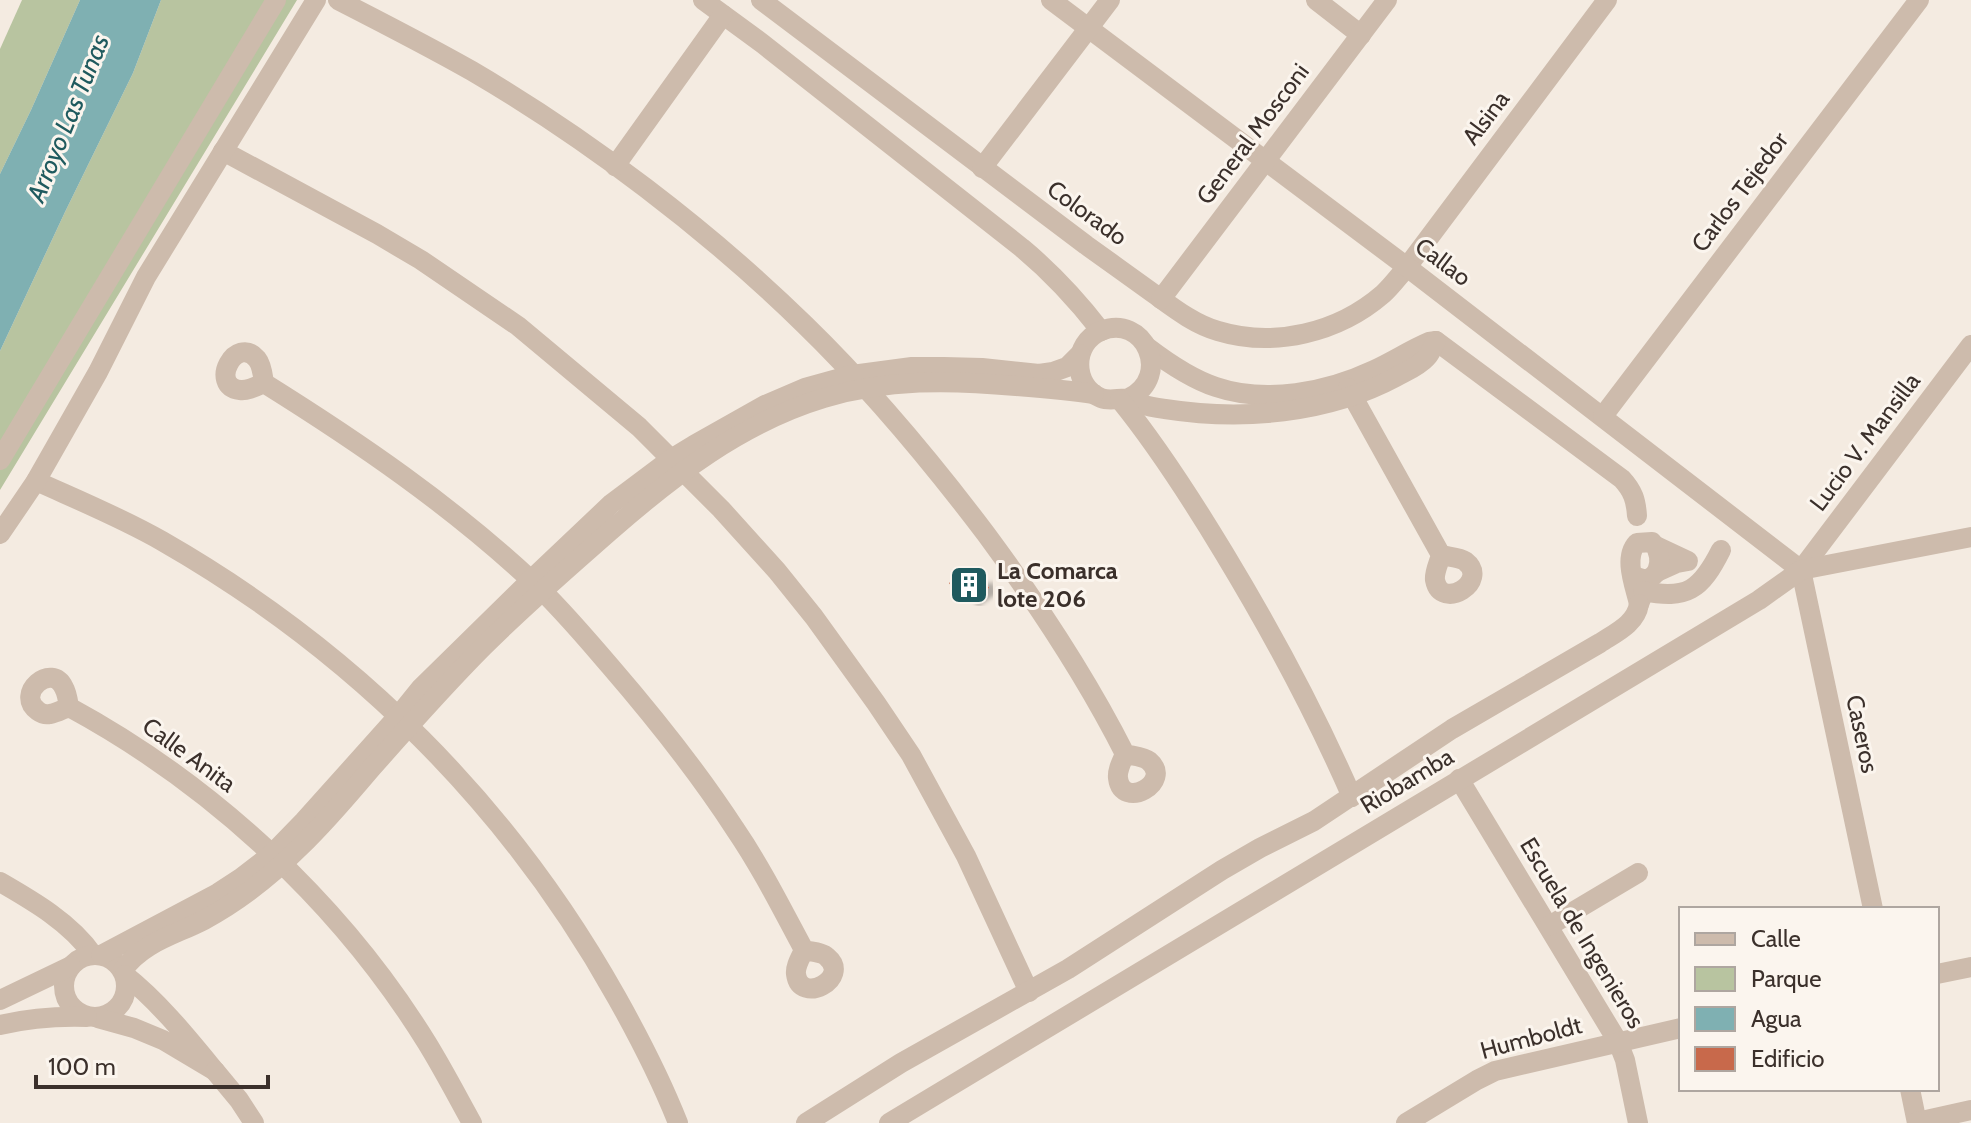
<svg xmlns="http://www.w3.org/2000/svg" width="1971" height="1123" font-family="Cabin,sans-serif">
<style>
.green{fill:#b8c4a0}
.water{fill:#7fb0b2}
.building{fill:#c8694b;filter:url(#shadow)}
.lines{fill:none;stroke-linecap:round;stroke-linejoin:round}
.minor{stroke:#cdbbac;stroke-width:20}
.labels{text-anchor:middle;stroke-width:6;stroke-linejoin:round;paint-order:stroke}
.street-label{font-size:24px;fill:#3b302b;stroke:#fbf5ee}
.poi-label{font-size:24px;font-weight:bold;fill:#3b302b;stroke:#fbf5ee;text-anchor:start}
.water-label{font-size:26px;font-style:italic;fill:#1f5a5e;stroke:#fbf5ee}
</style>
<defs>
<filter id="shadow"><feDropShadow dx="9" dy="5" stdDeviation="2" flood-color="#0004"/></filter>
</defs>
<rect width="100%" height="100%" fill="#f4ebe1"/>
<g class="green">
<polygon points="22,0 80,0 31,110 0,174 0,49"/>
<polygon points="161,0 297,0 0,490 0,351 65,212 133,73"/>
</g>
<polygon class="water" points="80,0 161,0 133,73 65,212 0,351 0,174 31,110"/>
<polygon class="building" points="970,568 978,580 983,576 989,588 969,602 963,592 958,595 949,583"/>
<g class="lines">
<g class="minor">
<path d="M338 0C383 23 428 46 472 71 588 139 708 230 804 324 870 388 930 460 986 534 1037 603 1086 677 1125 754 1122 761 1117 770 1118 778 1122 811 1174 782 1149 761 1143 756 1132 756 1125 754"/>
<path d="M703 0 763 44 1022 248C1052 273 1077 300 1101 331"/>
<path d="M761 0C869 82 977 164 1086 245 1107 260 1129 276 1150 291 1171 306 1193 324 1218 331 1274 348 1338 333 1383 294 1391 287 1399 276 1407 267L1607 0"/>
<polyline points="1051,0 1407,267 1801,570"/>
<polyline points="1316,0 1361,35"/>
<polyline points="223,151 377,234 421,260 518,326 639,427 721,509 777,571 814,617 876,703 911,755 966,856 1029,992"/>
<polyline points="615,166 723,15"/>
<polyline points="982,168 1110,0"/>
<polyline points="1161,299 1387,0"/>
<path d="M1147 347C1168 363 1191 379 1216 387 1266 404 1327 392 1374 370 1392 362 1410 350 1429 342L1436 341 1622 479C1633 491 1636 500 1637 516"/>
<path d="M264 383C257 386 248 391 240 390 208 386 236 334 257 359 262 365 263 376 264 383 360 443 449 504 532 581 560 607 585 637 610 666 654 717 698 772 735 829 761 867 782 909 804 950 801 957 795 966 796 974 800 1006 852 978 827 957 822 952 811 952 804 950"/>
<path d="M1348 388 1441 555C1439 563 1434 572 1435 580 1441 612 1491 581 1465 561 1459 557 1449 557 1441 555"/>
<path d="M1129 398C1173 376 1144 313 1101 331 1072 343 1072 386 1101 398 1111 402 1121 397 1131 399 1134 400 1138 403 1142 404 1149 407 1157 408 1165 409 1242 421 1327 414 1396 377 1407 371 1419 366 1427 357 1431 353 1433 346 1436 341"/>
<path d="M1120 400C1159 448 1192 500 1224 553 1273 634 1314 710 1352 797"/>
<polyline points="1603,416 1919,0"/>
<polyline points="0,460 276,0"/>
<path d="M36 481C78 500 122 518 162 541 354 651 509 805 617 998 640 1039 661 1080 678 1123"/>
<polyline points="0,534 36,481 98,372 146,277 316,0"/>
<polyline points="1656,546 1688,561 1677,563 1657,572"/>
<polyline points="1801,570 1873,909"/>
<polyline points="1801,570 1971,345"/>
<path d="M1633 575C1656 590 1668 559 1652 542L1637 543C1623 558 1635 586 1639 604L1649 579"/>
<path d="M1643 591C1687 600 1701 590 1721 550"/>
<path d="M69 707C63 709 57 713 50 714 45 715 42 714 38 711 14 694 52 661 64 688 67 693 68 701 69 707 213 785 341 904 427 1043 443 1069 457 1096 472 1123"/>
<polyline points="1459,779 1618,1042 1625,1060 1638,1123"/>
<path d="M0 882C33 901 71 923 93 955"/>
<polyline points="1549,926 1638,873"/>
<circle cx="95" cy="986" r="31"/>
<polyline points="101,955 218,893 241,878 272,854 304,821 399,715 420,689 531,580 611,504 671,459 694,445 765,405 805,388 852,375 912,367 944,367 982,368 1039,374 1053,372 1067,367 1080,354"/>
<path d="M123 970C143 942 175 935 204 920 239 901 272 875 300 847 325 823 347 797 369 771 407 728 444 686 484 646 524 606 567 569 609 532 673 476 741 423 824 398 887 379 950 380 1016 386 1042 388 1068 390 1094 394"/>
<polyline points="1937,974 1971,967"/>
<polyline points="0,1000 71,966"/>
<path d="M98 1018 134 1028 163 1040 215 1071C187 1037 159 1002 125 975"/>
<path d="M0 1025C30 1018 57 1016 87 1017"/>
<polyline points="215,1071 239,1100 254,1123"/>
<polyline points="1910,1089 1917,1123"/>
<polyline points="1917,1122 1971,1110"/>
<path d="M806 1123 901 1063 1068 969 1222 870 1260 848 1314 821 1452 729 1600 643C1615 633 1636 624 1639 604"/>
<polyline points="889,1123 1759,600 1801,570 1971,537"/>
<polyline points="1406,1123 1477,1080 1495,1071 1681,1028"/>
</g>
</g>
<defs>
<symbol id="building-square" viewBox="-11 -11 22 22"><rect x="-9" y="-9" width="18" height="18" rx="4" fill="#1f5a5e" stroke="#fbf5ee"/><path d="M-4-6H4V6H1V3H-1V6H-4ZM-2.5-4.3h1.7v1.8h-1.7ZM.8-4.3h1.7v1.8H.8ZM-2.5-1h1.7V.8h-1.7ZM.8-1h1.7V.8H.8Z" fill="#fff"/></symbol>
</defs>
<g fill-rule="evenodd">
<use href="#building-square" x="947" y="563" width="44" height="44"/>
</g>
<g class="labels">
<g class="street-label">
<text transform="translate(1486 118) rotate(-53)" y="8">Alsina</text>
<text transform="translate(1253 134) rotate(-53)" y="8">General Mosconi</text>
<text transform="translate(1740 192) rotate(-53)" y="8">Carlos Tejedor</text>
<text transform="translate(1087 213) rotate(36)" y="8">Colorado</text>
<text transform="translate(1443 262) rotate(37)" y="8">Callao</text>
<text transform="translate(1865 442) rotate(-53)" y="8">Lucio V. Mansilla</text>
<text transform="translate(1862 734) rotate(78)" y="8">Caseros</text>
<text transform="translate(189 755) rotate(36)" y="8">Calle Anita</text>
<text transform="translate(1407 781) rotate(-31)" y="8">Riobamba</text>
<text transform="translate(1582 933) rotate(59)" y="8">Escuela de Ingenieros</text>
<text transform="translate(1531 1038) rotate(-15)" y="8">Humboldt</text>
</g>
<g class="poi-label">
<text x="997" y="579">La Comarca<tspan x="997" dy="28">lote 206</tspan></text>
</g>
<g class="water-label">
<text transform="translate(68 118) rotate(-68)" y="9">Arroyo Las Tunas</text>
</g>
</g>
<rect x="1679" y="907" width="260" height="184" fill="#fbf5ee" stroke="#aea6a0" stroke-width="2"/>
<rect x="1695" y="933" width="40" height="12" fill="#cdbbac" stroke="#aea6a0" stroke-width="2"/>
<text x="1751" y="947" font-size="24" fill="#3b302b">Calle</text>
<rect x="1695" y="967" width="40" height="24" fill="#b8c4a0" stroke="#aea6a0" stroke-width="2"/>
<text x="1751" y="987" font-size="24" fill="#3b302b">Parque</text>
<rect x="1695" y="1007" width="40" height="24" fill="#7fb0b2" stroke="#aea6a0" stroke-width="2"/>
<text x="1751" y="1027" font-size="24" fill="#3b302b">Agua</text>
<rect x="1695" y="1047" width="40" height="24" fill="#c8694b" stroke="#aea6a0" stroke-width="2"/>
<text x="1751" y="1067" font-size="24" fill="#3b302b">Edificio</text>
<path d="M36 1075v12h232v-12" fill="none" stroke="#3b302b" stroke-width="4"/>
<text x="48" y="1075" font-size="24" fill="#3b302b" stroke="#fbf5ee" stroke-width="6" paint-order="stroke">100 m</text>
</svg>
